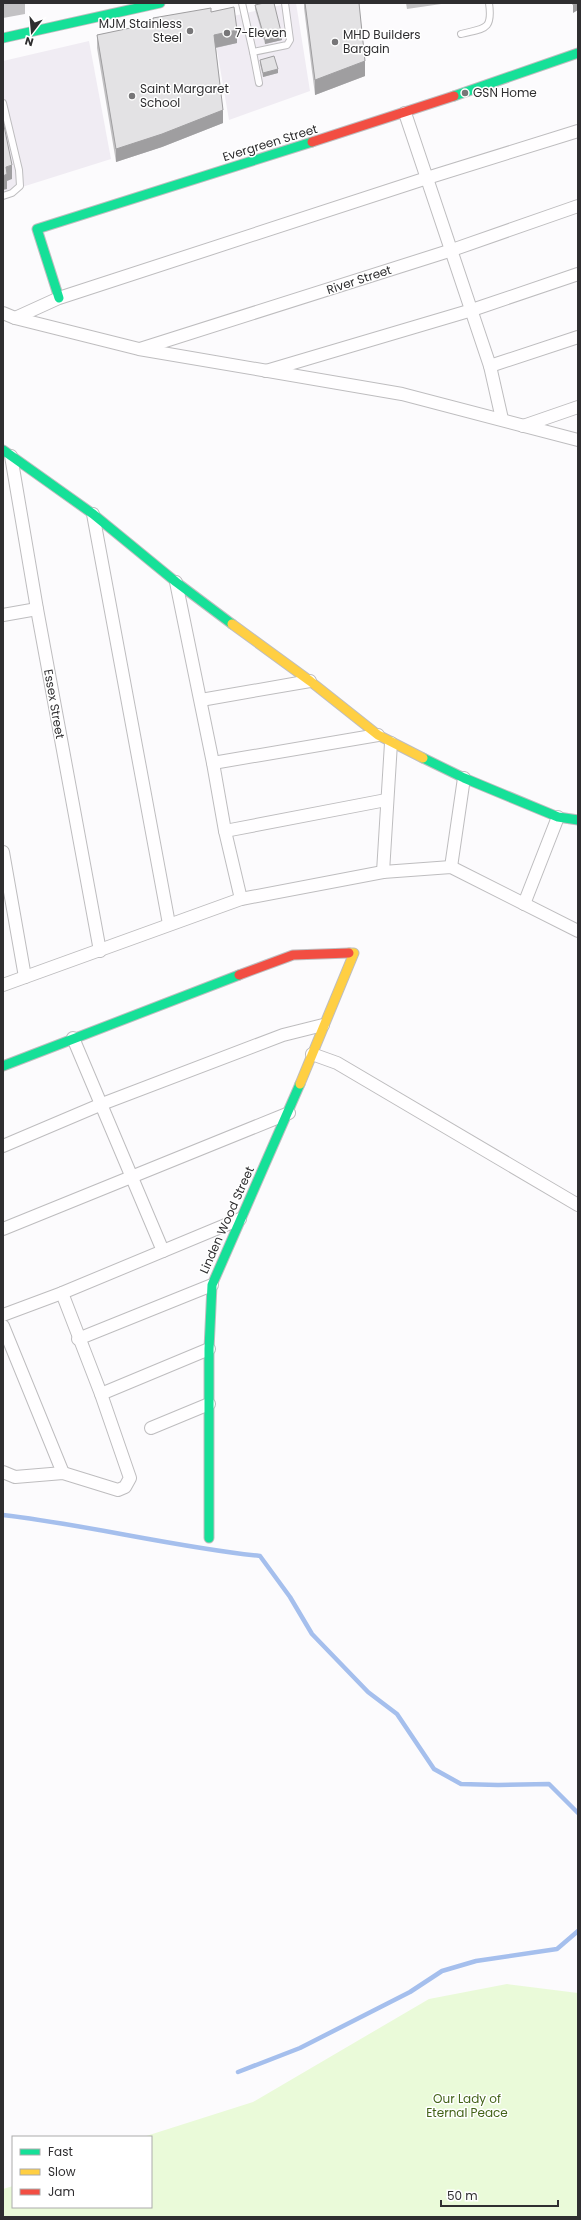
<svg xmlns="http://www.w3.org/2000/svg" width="581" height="2220" font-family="Poppins,sans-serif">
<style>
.built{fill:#f0ecf3}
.green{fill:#eafad9}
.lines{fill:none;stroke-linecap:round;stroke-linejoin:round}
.stream{stroke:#a5bfed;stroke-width:4.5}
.lane-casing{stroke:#bebdbf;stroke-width:8}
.street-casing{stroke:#bebdbf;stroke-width:14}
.fast-casing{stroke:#bebdbf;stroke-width:11}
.slow-casing{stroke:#bebdbf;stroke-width:11}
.jam-casing{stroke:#bebdbf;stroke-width:11}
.lane{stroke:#fffeff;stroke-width:6}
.street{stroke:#fffeff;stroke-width:12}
.fast{stroke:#16e098;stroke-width:9}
.slow{stroke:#ffcf43;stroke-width:9}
.jam{stroke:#f24e42;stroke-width:9}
.wall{fill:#c3c2c4}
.shaded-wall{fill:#9f9ea0}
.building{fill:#e3e2e4;stroke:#9f9ea0}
.poi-dot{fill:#777678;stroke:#fff;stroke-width:1.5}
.labels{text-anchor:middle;stroke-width:3;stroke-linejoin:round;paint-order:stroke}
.poi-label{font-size:12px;fill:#2f2e30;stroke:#fff;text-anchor:start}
.street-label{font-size:12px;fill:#2f2e30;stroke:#fff}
.park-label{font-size:12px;fill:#436318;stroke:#fff}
</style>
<rect width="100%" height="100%" fill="#fcfbfd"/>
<g class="built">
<polygon points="290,3 296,3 310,91 229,120 212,21"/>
<polygon points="89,41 111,159 3,193 3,61"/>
</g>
<polygon class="green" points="507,1984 578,1993 578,2217 3,2217 3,2189 13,2186 13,2207 151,2207 151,2137 143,2137 253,2102 429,1999"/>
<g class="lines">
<g class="stream">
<path d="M3 1515C89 1525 174 1547 260 1556L290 1597 312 1634 368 1692 397 1714 434 1769 461 1784 498 1785 549 1784 578 1813"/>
<polyline points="238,2072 300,2048 410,1992 442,1971 476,1961 557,1949 578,1931"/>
</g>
<defs>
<g id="lane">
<polyline points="242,3 253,52 287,45 290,40 285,3"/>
<path d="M461 34C484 28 493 31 489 3"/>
<polyline points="253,52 259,83"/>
<polyline points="3,103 19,170 20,186 12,193 3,196"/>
</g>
<g id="street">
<polyline points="405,113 490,366 502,419"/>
<polyline points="3,313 15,318 139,349 402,394 578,440"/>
<polyline points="15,318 59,298 427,178 578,131"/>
<polyline points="140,349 452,250 578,206"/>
<polyline points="490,366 578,337"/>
<polyline points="266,371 472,310 578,274"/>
<polyline points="523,426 578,407"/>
<polyline points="11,456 37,609 100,951"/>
<polyline points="93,514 169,924"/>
<polyline points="176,582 213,763 225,831 241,899"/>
<polyline points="3,615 37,609"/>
<polyline points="201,700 310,681"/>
<polyline points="213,763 378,735"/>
<polyline points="225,831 386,800"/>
<polyline points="3,852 25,977"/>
<polyline points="451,867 464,778"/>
<polyline points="383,872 391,743"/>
<polyline points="524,904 558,817"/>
<polyline points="3,985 241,899 383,872 451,867 578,931"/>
<polyline points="73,1038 163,1251"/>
<polyline points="312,1054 337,1063 578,1205"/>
<polyline points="3,1146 102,1104 283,1035 323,1025"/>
<polyline points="3,1229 289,1113"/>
<polyline points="3,1315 62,1293 240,1219"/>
<polyline points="3,1326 63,1473"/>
<polyline points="78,1339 212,1285"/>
<polyline points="101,1394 209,1349"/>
<polyline points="151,1428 209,1404"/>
<polyline points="3,1472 15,1477 63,1473 118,1490 125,1487 130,1478 101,1394 62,1293"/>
</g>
<g id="fast">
<polyline points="3,38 160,3"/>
<polyline points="454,96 578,53"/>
<polyline points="59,298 37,229 312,142"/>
<polyline points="3,450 93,514 176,582 232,624"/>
<polyline points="423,758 464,778 558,817 578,820"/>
<polyline points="3,1066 239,975"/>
<polyline points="209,1538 209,1349 212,1285 300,1084"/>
</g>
<g id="slow">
<polyline points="232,624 310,681 378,735 423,758"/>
<polyline points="300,1084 354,953 349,953"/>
</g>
<g id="jam">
<polyline points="312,142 454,96"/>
<polyline points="239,975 293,955 349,953"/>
</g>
</defs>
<use href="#lane" class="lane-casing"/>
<use href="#street" class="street-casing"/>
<use href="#fast" class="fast-casing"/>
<use href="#slow" class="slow-casing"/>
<use href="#jam" class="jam-casing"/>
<use href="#lane" class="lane"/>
<use href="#street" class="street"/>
<use href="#fast" class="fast"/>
<use href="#slow" class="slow"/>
<use href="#jam" class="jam"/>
</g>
<g class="wall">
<polygon points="3,3 25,3 25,14 3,18"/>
<polygon points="304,3 359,3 365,76 315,95 304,8"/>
<polygon points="406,3 448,3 407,9"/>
<polygon points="255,5 282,40 265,44 255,9"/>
<polygon points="211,12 237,43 216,48 223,123 162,147 116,162 97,48 97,35 153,24 153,18"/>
<polygon points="260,60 278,73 263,77 260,64"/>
</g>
<g class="shaded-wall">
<polygon points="578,3 578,10 573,13 573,5"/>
<polygon points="237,30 237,43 214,48 214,35"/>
<polygon points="282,36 282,40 265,44 265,40"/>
<polygon points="365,61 365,76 315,95 315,80"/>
<polygon points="278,69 278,73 263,77 263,73"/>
<polygon points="223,110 223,123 162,147 116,162 116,149"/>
<polygon points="12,165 12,179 7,181 7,189 3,190 3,176 6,167"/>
</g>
<g class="building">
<polygon points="264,3 274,3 282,36 265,40 255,5"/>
<polygon points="305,3 359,3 365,61 315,80"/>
<polygon points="573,3 578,3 573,5"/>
<polygon points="234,7 237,30 214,35 223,110 162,134 116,149 97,35 154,23 153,18 211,8 211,12"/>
<polygon points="274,56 278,69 263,73 260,60"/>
<polygon points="3,121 12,165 6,167 7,174 3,176"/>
</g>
<g class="poi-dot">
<circle cx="190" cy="31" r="4"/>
<circle cx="227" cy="33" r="4"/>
<circle cx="335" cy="42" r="4"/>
<circle cx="465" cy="93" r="4"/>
<circle cx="132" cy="96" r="4"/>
</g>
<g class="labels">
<g class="poi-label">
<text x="182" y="28" text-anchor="end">MJM Stainless<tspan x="182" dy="14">Steel</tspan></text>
<text x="235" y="37">7-Eleven</text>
<text x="343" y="39">MHD Builders<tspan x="343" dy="14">Bargain</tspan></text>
<text x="140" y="93">Saint Margaret<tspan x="140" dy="14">School</tspan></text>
<text x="473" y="97">GSN Home</text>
</g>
<g class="street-label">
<text transform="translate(270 143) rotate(-17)" y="4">Evergreen Street</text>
<text transform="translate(359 280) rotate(-18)" y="4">River Street</text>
<text transform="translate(54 704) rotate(80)" y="4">Essex Street</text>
<text transform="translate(227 1220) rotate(-66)" y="4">Linden Wood Street</text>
</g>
<g class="park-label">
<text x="467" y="2103">Our Lady of<tspan x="467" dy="14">Eternal Peace</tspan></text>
</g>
</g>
<rect width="581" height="2220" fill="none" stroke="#2f2e30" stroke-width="8"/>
<rect x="12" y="2136" width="140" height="72" fill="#ffffff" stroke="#acabac"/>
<rect x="20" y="2149" width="20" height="6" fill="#16e098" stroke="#acabac"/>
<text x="48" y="2156" font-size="12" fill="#2f2e30">Fast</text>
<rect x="20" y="2169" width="20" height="6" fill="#ffcf43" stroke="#acabac"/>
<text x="48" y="2176" font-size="12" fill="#2f2e30">Slow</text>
<rect x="20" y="2189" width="20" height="6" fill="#f24e42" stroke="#acabac"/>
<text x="48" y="2196" font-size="12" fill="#2f2e30">Jam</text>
<g transform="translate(32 32) rotate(196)" stroke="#ffffff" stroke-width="3" paint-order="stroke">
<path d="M0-3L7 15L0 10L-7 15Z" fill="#2f2e30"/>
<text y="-6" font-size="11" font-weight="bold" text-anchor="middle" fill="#2f2e30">N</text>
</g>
<path d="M441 2200v6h117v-6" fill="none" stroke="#2f2e30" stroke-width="2"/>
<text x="447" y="2200" font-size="12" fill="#2f2e30" stroke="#ffffff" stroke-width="3" paint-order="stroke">50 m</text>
</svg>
